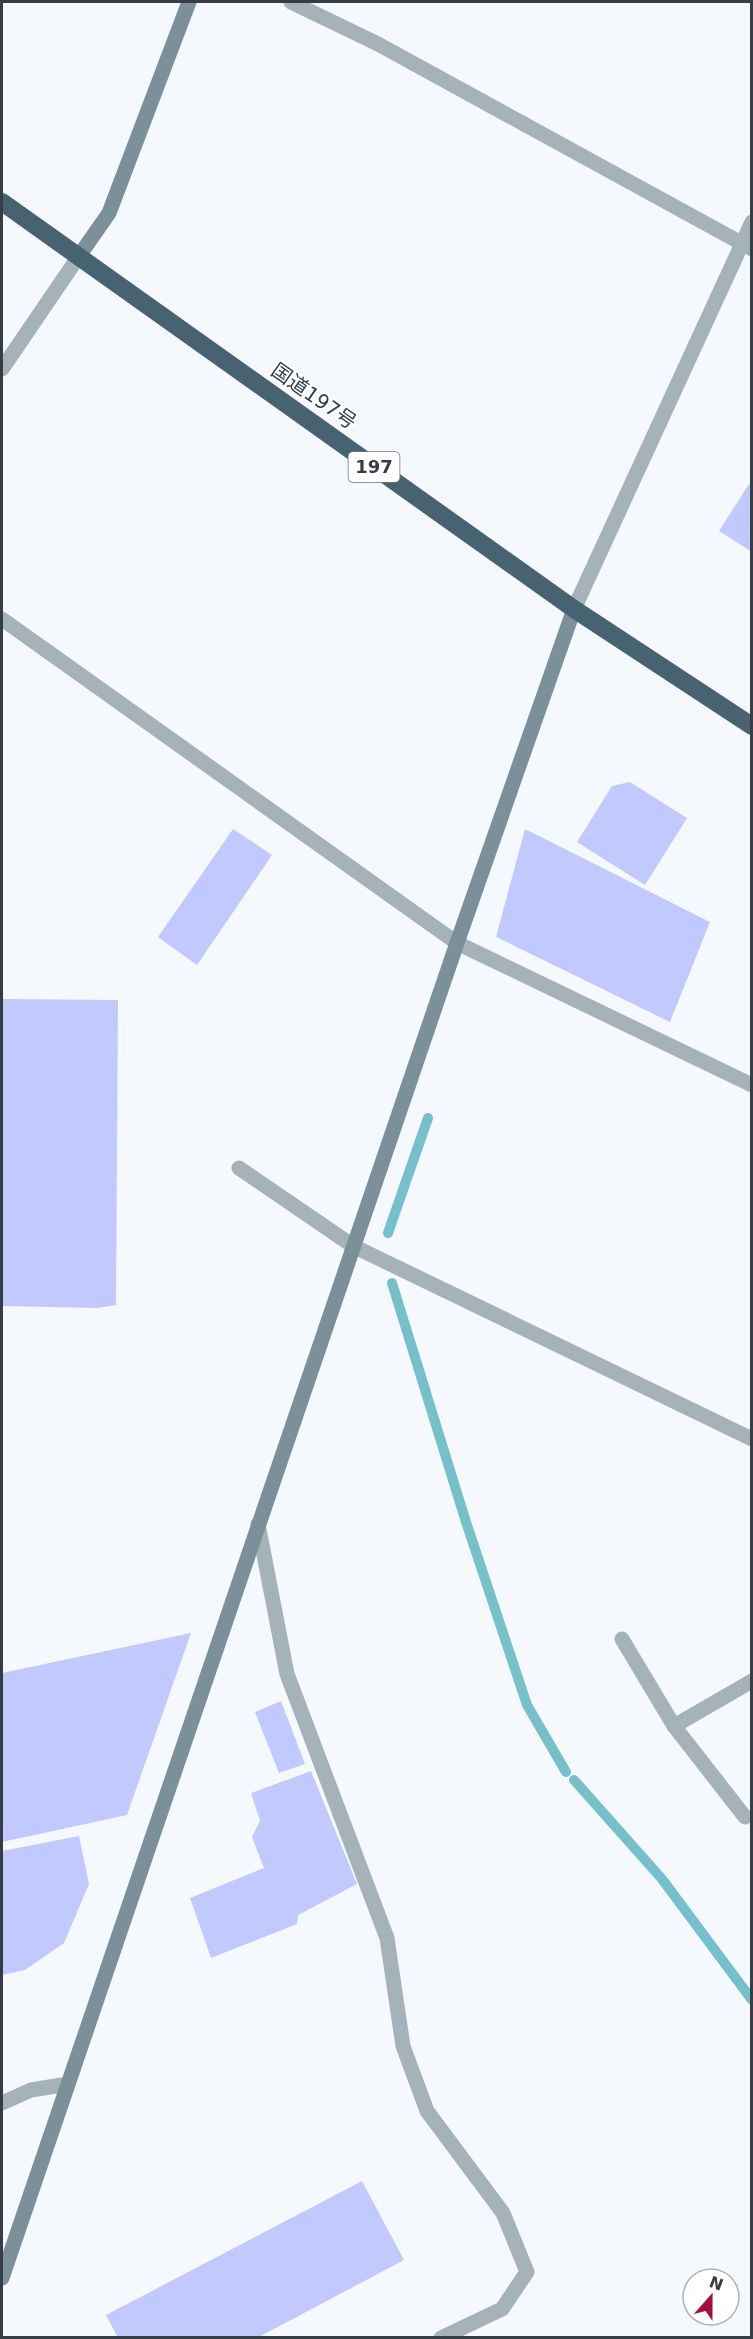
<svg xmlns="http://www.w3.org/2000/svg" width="753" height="2339" font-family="'DejaVu Sans','Noto Sans JP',sans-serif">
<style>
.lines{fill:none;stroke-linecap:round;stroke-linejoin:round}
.stream{stroke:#76c0cb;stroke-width:10}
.building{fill:#c1c9fe}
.street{stroke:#a5b2b9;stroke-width:15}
.secondary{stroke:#7c909a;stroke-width:15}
.highway{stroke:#476271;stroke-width:18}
.labels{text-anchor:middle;stroke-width:5;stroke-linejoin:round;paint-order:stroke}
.shield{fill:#fff;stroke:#72777e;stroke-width:1.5}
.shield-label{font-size:18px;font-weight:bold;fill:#353d47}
.street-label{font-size:20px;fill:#353d47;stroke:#fff}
</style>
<rect width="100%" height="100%" fill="#f5f9fe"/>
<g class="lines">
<g class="stream">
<polyline points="388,1233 428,1118"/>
<polyline points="392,1283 466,1522 527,1705 566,1772"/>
<polyline points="574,1780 662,1879 752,2000"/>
</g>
</g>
<g class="building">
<polygon points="749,484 752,486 752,552 719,531"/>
<polygon points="630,782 687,818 645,885 577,842 612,786"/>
<polygon points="233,829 272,855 197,965 158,937"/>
<polygon points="525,829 710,922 670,1022 496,937"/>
<polygon points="2,999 118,1000 116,1305 97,1308 2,1306"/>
<polygon points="191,1633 127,1815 2,1842 2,1673"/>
<polygon points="281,1701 305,1764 279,1773 255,1712"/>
<polygon points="311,1771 357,1884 298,1915 297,1924 211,1958 190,1898 264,1868 252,1837 260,1821 251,1793"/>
<polygon points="79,1836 89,1884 64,1943 25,1970 2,1975 2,1851"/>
<polygon points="362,2181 404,2260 257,2338 118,2338 106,2315"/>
</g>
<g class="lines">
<g class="street">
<polyline points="291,2 378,44 752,249"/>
<polyline points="2,369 79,256"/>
<polyline points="574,609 752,222"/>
<polyline points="2,619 457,943 752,1085"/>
<polyline points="239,1168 353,1246 752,1439"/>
<polyline points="258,1524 287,1674 387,1938 403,2046 427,2111 503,2213 527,2272 502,2309 441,2338"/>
<polyline points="622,1639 674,1726 745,1817"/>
<polyline points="674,1726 752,1681"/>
<polyline points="2,2103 31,2090 68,2084"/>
</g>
<g class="secondary">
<polyline points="79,256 109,213 189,2"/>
<polyline points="2,2278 457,943 574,609"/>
</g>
<polyline class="highway" points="2,202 574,609 752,726"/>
</g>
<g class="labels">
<rect class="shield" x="348.5" y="452" width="51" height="30" rx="4.5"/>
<g class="shield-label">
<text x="374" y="473">197</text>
</g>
<g class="street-label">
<text transform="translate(314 396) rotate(35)" y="7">国道197号</text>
</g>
</g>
<rect width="753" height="2339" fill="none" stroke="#353d47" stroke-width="6"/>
<g transform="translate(711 2297) rotate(21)"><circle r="28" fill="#ffffff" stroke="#aeb1b5" stroke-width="1.5"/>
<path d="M0-4.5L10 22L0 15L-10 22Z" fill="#a60e3d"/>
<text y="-9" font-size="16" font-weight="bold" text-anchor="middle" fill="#353d47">N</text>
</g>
</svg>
